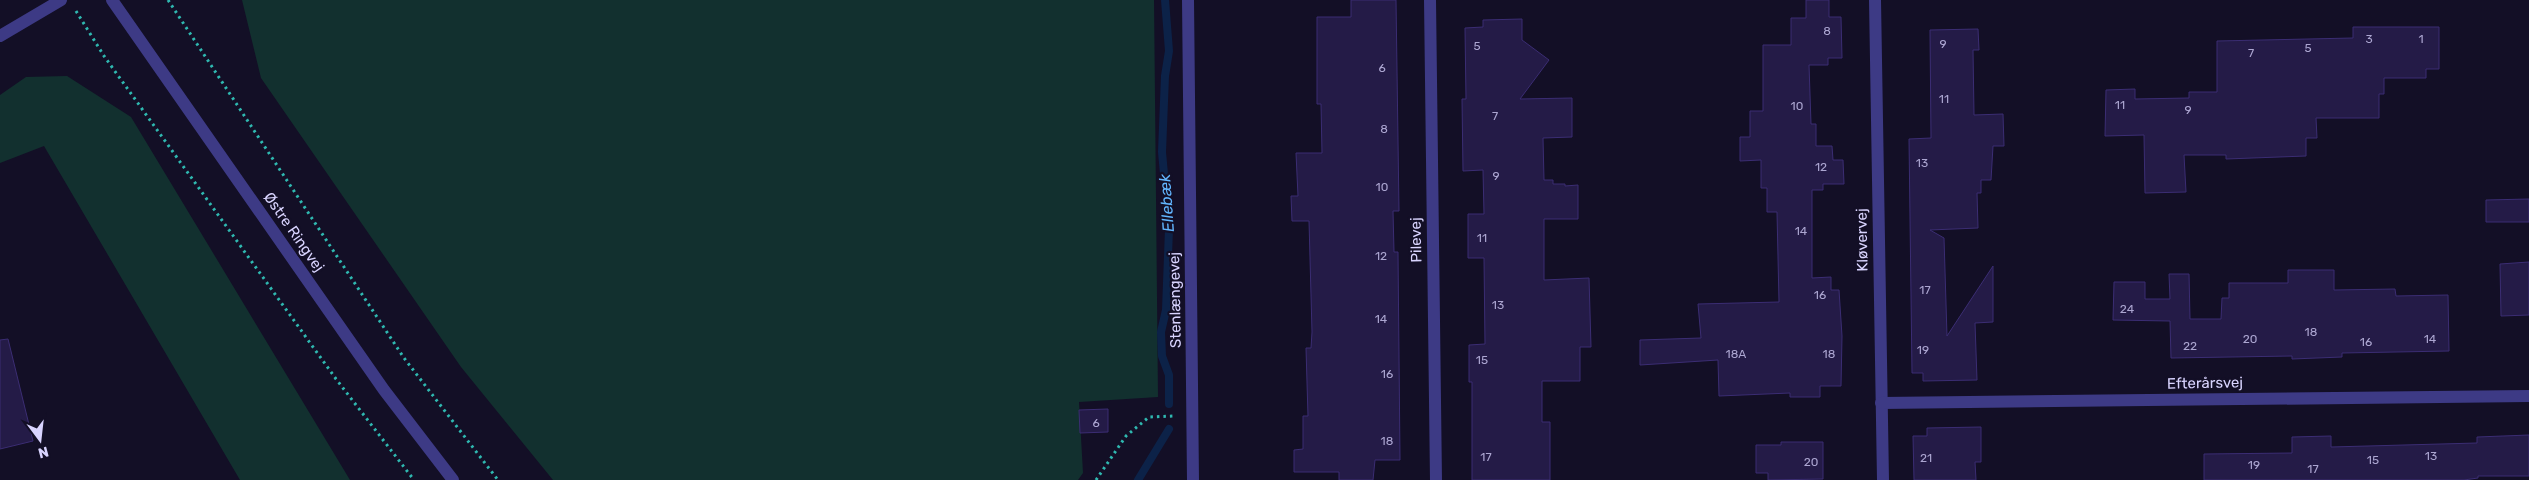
<svg xmlns="http://www.w3.org/2000/svg" width="2529" height="480" font-family="Rubik,sans-serif">
<style>
.green{fill:#12302f}
.lines{fill:none;stroke-linecap:round;stroke-linejoin:round}
.stream{stroke:#0c2248;stroke-width:8}
.building{fill:#241b47;stroke:#3b2d73}
.path{stroke:#2fb8b0;stroke-width:3;stroke-dasharray:2.5 4;stroke-linecap:butt}
.minor{stroke:#3d3a85;stroke-width:12}
.labels{text-anchor:middle;stroke-width:4.5;stroke-linejoin:round;paint-order:stroke}
.number-label{font-size:12px;fill:#aca6d1}
.street-label{font-size:15px;fill:#d9d4ff;stroke:#130f26}
.water-label{font-size:16px;font-style:italic;fill:#62b6ff;stroke:#130f26}
</style>
<rect width="100%" height="100%" fill="#130f26"/>
<g class="green">
<polygon points="242,0 1154,0 1158,397 1079,402 1083,473 1078,480 553,480 461,367 261,78"/>
<polygon points="67,76 131,117 350,480 240,480 44,146 0,163 0,95 26,77"/>
</g>
<g class="lines">
<g class="stream">
<polyline points="1165,0 1169,51 1165,76 1162,152 1169,229 1166,310 1161,332 1162,356 1169,375 1169,404"/>
<polyline points="1138,480 1169,429"/>
</g>
</g>
<g class="building">
<polygon points="1351,0 1396,0 1399,211 1393,211 1394,252 1398,252 1400,460 1375,460 1373,480 1339,480 1339,472 1294,472 1294,450 1303,449 1303,416 1308,416 1306,348 1311,348 1312,332 1309,221 1292,221 1291,196 1298,196 1296,153 1322,153 1321,104 1317,104 1317,17 1351,17"/>
<polygon points="1806,0 1829,0 1829,17 1841,17 1842,58 1828,58 1828,65 1809,65 1811,124 1816,124 1816,146 1832,146 1833,160 1843,160 1844,184 1823,184 1823,190 1812,190 1812,278 1831,277 1831,290 1839,290 1842,336 1841,386 1820,386 1820,397 1790,397 1790,393 1719,396 1718,360 1640,365 1640,340 1701,338 1698,304 1779,302 1777,212 1767,212 1767,188 1761,188 1761,160 1740,161 1740,137 1750,137 1750,111 1763,111 1763,45 1791,45 1791,18 1806,18"/>
<polygon points="1522,19 1522,40 1549,60 1520,99 1572,98 1572,137 1543,138 1544,180 1553,180 1553,184 1565,184 1565,186 1578,185 1578,219 1544,219 1544,280 1589,278 1591,347 1580,347 1580,381 1542,381 1542,422 1550,422 1550,480 1472,480 1472,382 1469,382 1469,345 1485,344 1484,258 1468,258 1468,214 1484,214 1483,170 1463,171 1462,99 1466,99 1465,28 1483,27 1483,20"/>
<polygon points="2353,27 2439,27 2439,69 2426,69 2426,78 2384,78 2384,94 2379,94 2379,118 2316,118 2317,138 2306,138 2306,156 2226,159 2226,155 2184,155 2186,192 2145,193 2144,135 2105,136 2106,90 2135,89 2135,99 2189,98 2189,92 2217,92 2217,41 2353,38"/>
<polygon points="1978,29 1979,50 1973,50 1974,115 2003,114 2004,146 1993,146 1991,180 1981,180 1981,193 1977,193 1978,228 1930,230 1944,238 1947,336 1993,266 1993,322 1975,323 1977,380 1923,381 1923,373 1912,373 1909,139 1931,138 1930,30"/>
<polygon points="2529,199 2529,222 2486,222 2486,200"/>
<polygon points="2529,262 2529,315 2501,316 2500,264"/>
<polygon points="2288,270 2334,270 2334,290 2395,289 2396,296 2448,295 2449,351 2342,353 2342,357 2292,359 2292,356 2171,358 2170,321 2113,320 2114,282 2145,282 2145,299 2170,299 2169,274 2189,274 2190,319 2221,319 2222,298 2229,298 2229,283 2288,283"/>
<polygon points="8,339 33,441 0,449 0,340"/>
<polygon points="1108,409 1108,432 1080,433 1079,410"/>
<polygon points="1981,427 1981,462 1975,462 1976,480 1914,480 1913,436 1927,436 1927,428"/>
<polygon points="2529,435 2529,476 2478,476 2478,478 2464,480 2204,480 2204,454 2292,453 2292,437 2331,436 2331,447 2477,443 2477,437"/>
<polygon points="1781,442 1823,442 1823,479 1768,480 1768,473 1756,473 1756,445 1781,445"/>
</g>
<g class="lines">
<g class="path">
<polyline points="168,0 404,358 498,480"/>
<polyline points="76,11 104,56 336,379 414,480"/>
<polyline points="1096,480 1126,436 1149,417 1173,416"/>
</g>
<g class="minor">
<polyline points="112,0 384,390 453,480"/>
<polyline points="1188,0 1193,480"/>
<polyline points="1430,0 1436,480"/>
<polyline points="1875,0 1883,480"/>
<polyline points="0,36 61,0"/>
<polyline points="1881,403 2529,396"/>
</g>
</g>
<g class="labels">
<g class="number-label">
<text x="1827" y="35">8</text>
<text x="2369" y="43">3</text>
<text x="2421" y="43">1</text>
<text x="1943" y="48">9</text>
<text x="1477" y="50">5</text>
<text x="2308" y="52">5</text>
<text x="2251" y="57">7</text>
<text x="1382" y="72">6</text>
<text x="1944" y="103">11</text>
<text x="2120" y="109">11</text>
<text x="1797" y="110">10</text>
<text x="2188" y="114">9</text>
<text x="1495" y="120">7</text>
<text x="1384" y="133">8</text>
<text x="1922" y="167">13</text>
<text x="1821" y="171">12</text>
<text x="1496" y="180">9</text>
<text x="1382" y="191">10</text>
<text x="1801" y="235">14</text>
<text x="1482" y="242">11</text>
<text x="1381" y="260">12</text>
<text x="1925" y="294">17</text>
<text x="1820" y="299">16</text>
<text x="1498" y="309">13</text>
<text x="2127" y="313">24</text>
<text x="1381" y="323">14</text>
<text x="2311" y="336">18</text>
<text x="2250" y="343">20</text>
<text x="2430" y="343">14</text>
<text x="2366" y="346">16</text>
<text x="2190" y="350">22</text>
<text x="1923" y="354">19</text>
<text x="1736" y="358">18A</text>
<text x="1829" y="358">18</text>
<text x="1482" y="364">15</text>
<text x="1387" y="378">16</text>
<text x="1096" y="427">6</text>
<text x="1387" y="445">18</text>
<text x="2431" y="460">13</text>
<text x="1486" y="461">17</text>
<text x="1926" y="462">21</text>
<text x="2373" y="464">15</text>
<text x="1811" y="466">20</text>
<text x="2254" y="469">19</text>
<text x="2313" y="473">17</text>
</g>
<g class="street-label">
<text transform="translate(294 232) rotate(55)" y="5">Østre Ringvej</text>
<text transform="translate(1416 240) rotate(-91)" y="5">Pilevej</text>
<text transform="translate(1862 240) rotate(-91)" y="5">Kløvervej</text>
<text transform="translate(1175 300) rotate(-91)" y="5">Stenlængevej</text>
<text transform="translate(2205 383) rotate(-1)" y="5">Efterårsvej</text>
</g>
<g class="water-label">
<text transform="translate(1166 203) rotate(-94)" y="6">Ellebæk</text>
</g>
</g>
<g transform="translate(40 440) rotate(165)" stroke="#130f26" stroke-width="4" paint-order="stroke">
<path d="M0-4L9 19L0 12L-9 19Z" fill="#d9d4ff"/>
<text y="-8" font-size="14" font-weight="bold" text-anchor="middle" fill="#d9d4ff">N</text>
</g>
</svg>
